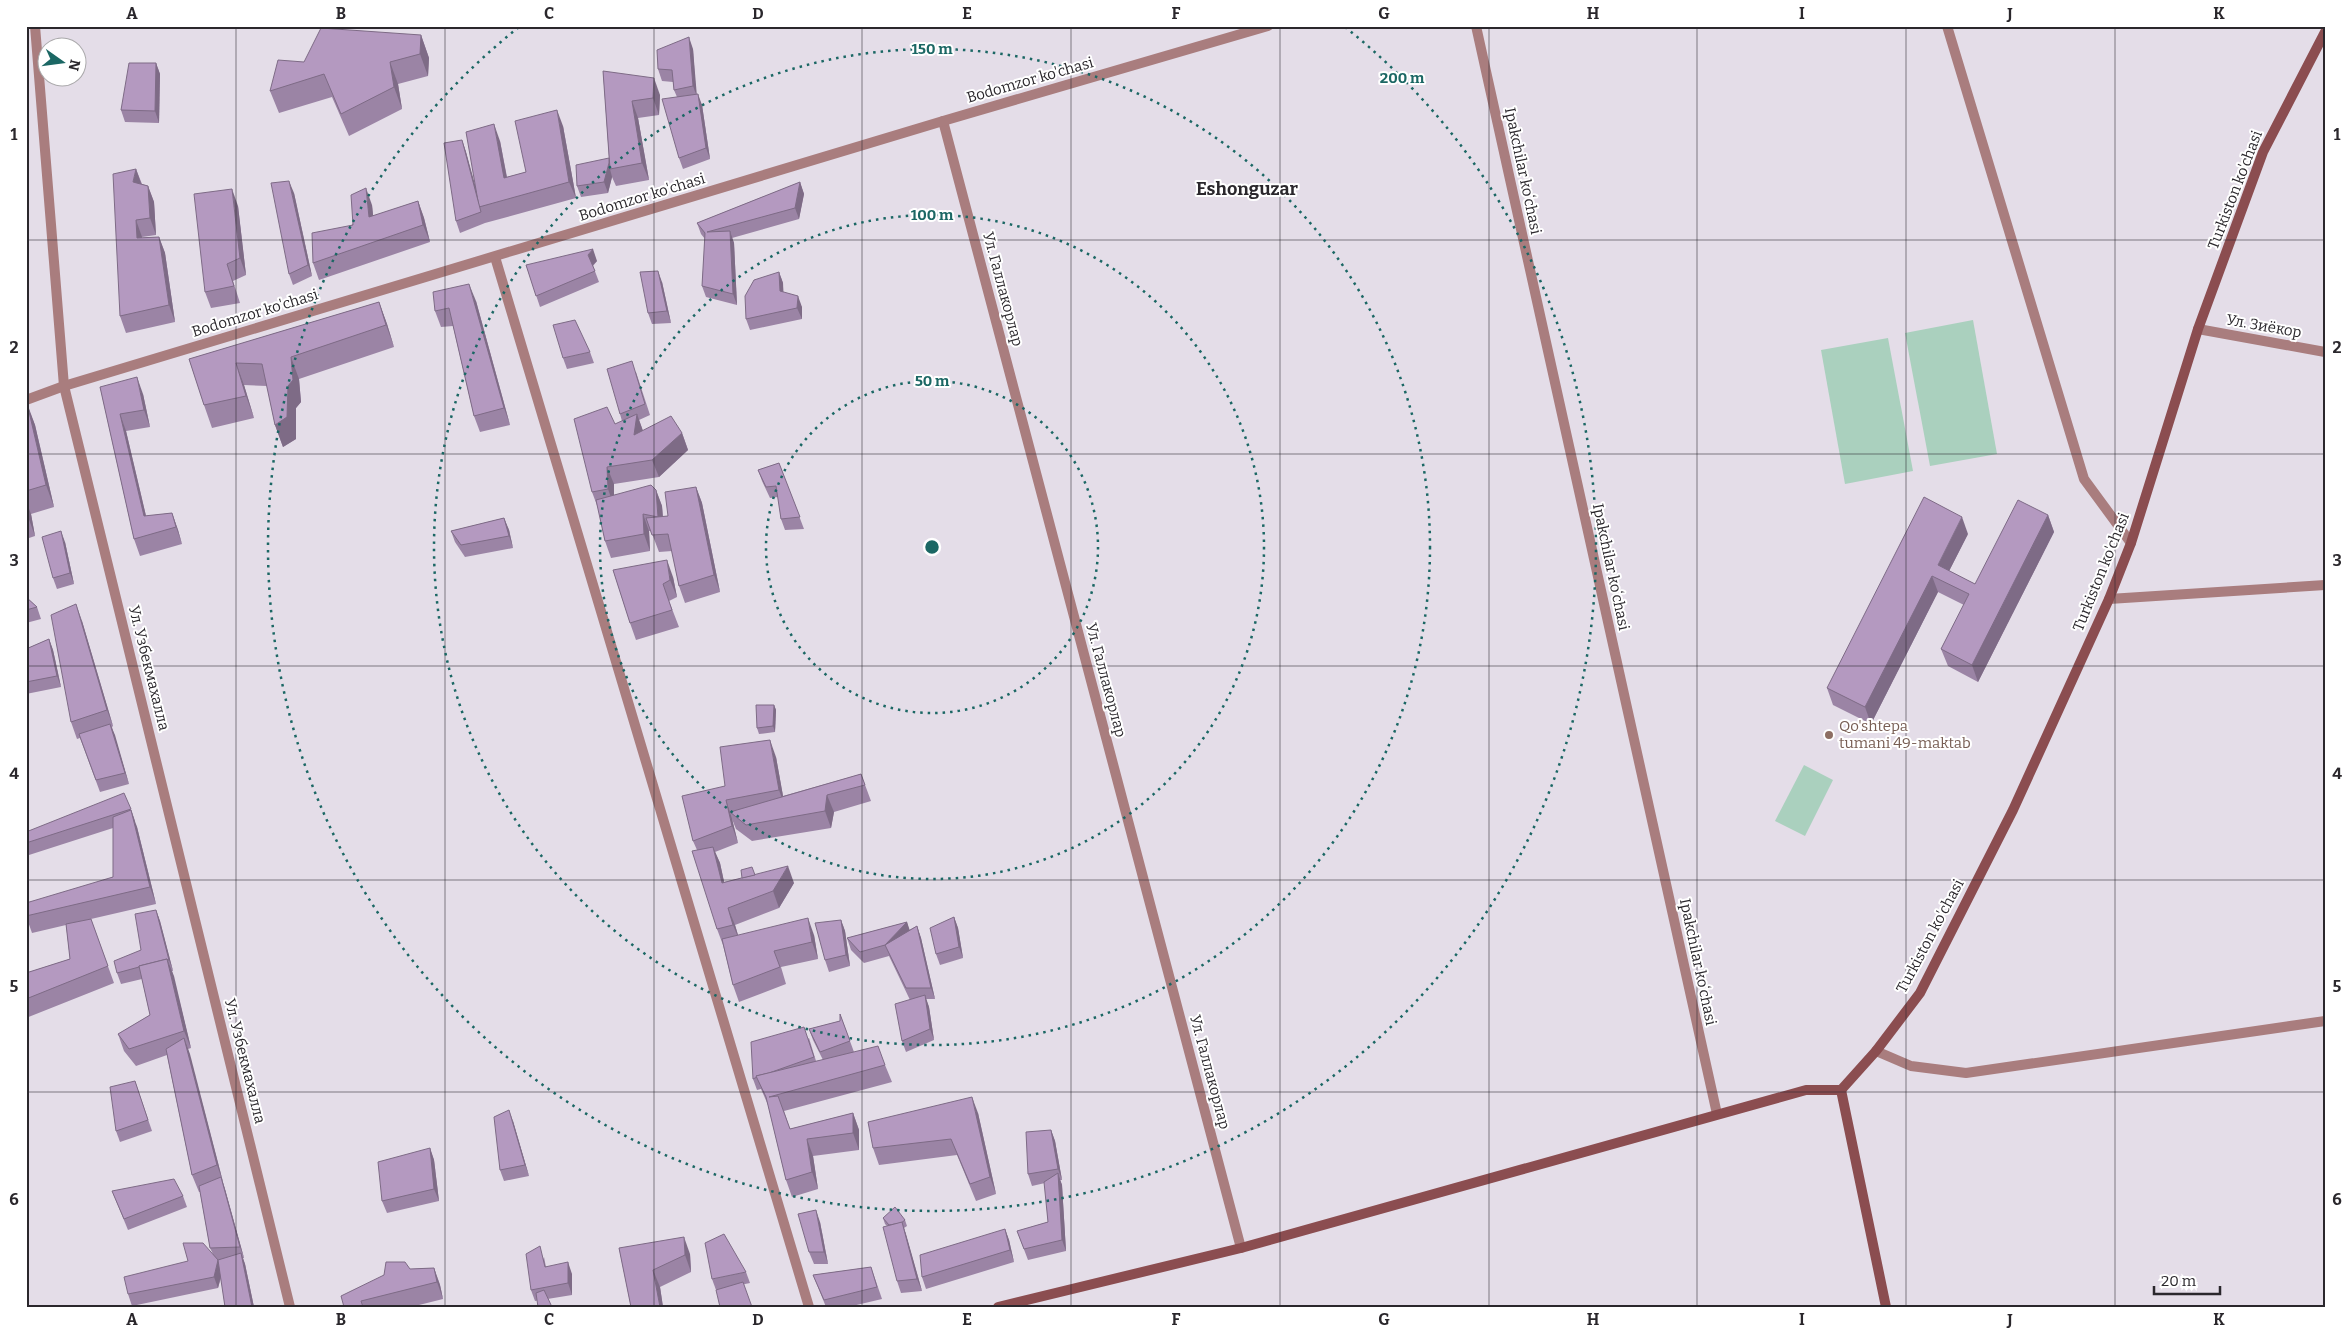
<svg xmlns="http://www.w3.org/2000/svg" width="2351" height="1333" font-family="Bitter,serif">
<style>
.grass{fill:#aad0be}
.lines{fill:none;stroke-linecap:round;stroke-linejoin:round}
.street{stroke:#a97d7e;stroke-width:10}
.secondary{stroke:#8b4d50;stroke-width:10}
.wall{fill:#9b84a5}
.shaded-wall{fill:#7e6b86}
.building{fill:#b499c0;stroke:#7e6b86}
.grid{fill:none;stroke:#2a272c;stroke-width:1;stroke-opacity:0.55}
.ring{fill:none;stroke:#1b6764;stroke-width:2.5;stroke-dasharray:2.5 5}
.education-dot{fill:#8d6e63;stroke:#fff;stroke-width:2}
.labels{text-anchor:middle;stroke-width:4;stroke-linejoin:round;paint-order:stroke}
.street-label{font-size:15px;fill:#2a272c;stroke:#fff}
.education-label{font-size:15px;fill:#785e54;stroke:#fff;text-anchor:start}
.quarter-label{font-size:18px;font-weight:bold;fill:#2a272c;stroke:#fff}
.centre{fill:#1b6764;stroke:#fff;stroke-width:2.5}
.ring-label{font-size:15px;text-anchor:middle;font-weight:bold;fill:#1b6764;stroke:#fff;stroke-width:4;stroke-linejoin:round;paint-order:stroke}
.neatline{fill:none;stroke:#2a272c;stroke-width:2}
.grid-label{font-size:16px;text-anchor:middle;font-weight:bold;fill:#2a272c}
</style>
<rect width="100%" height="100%" fill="#e4dde8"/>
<g class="grass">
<polygon points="1973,320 1997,454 1930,466 1905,333"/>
<polygon points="1888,338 1913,471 1845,484 1821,350"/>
<polygon points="1804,765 1833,780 1805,836 1775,821"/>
</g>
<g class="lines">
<g class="street">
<polyline points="35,26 64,386 290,1307"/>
<polyline points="1476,26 1717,1114"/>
<polyline points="1947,26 2084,479 2131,543"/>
<polyline points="943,121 1241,1248"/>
<polyline points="495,257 809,1307"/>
<polyline points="2198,329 2325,352"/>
<polyline points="26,400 64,386 943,121 1268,26"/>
<polyline points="2109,599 2325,585"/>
<polyline points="1876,1051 1911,1066 1966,1073 2325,1021"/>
</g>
<g class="secondary">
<polyline points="1841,1090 1876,1051 1920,993 2013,810 2109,599 2131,543 2198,329 2263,152 2325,32"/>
<polyline points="1841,1090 1886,1307"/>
<polyline points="998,1307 1241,1248 1806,1090 1841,1090"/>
</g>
</g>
<g class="wall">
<polygon points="421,35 429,58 428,76 398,84 402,109 349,136 332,97 279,113 270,91"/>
<polygon points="693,49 696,94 702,105 710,159 683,169 679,158 677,97 674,90 673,82 662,81 658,69"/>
<polygon points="156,63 160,74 159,123 125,122 121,110"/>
<polygon points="603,71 660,95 659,115 638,118 649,180 616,186 612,177 608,193 581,197 577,186 609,158"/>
<polygon points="563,126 576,198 485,223 460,233 456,221 462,140 466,152 475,187 500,141 507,177 526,172"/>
<polygon points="136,169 142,184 148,186 154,202 156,235 142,237 142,238 159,237 165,253 175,322 126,333 120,316"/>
<polygon points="800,182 804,194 799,219 732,238 734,243 737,305 706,297 702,286 705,239 701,234 697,223"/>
<polygon points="294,193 312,276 293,285 289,274"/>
<polygon points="418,201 424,218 430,242 319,280 313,263 372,205 373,216"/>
<polygon points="238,206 246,275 233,281 240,303 211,308 205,292"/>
<polygon points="597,261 593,266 599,282 540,307 526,265"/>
<polygon points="779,272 783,283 783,292 802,307 802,319 750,330 746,319"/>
<polygon points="662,282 671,323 652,324 648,313"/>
<polygon points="476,301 510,425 480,432 474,416 453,326 441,327 435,311"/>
<polygon points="379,302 387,324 394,347 299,379 301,402 296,408 296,439 283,447 275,425 267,386 244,385 254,418 212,428 204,405 189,359"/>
<polygon points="590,352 594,363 567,369 563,358"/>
<polygon points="636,372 650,415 639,420 643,431 682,433 688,450 659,477 614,484 614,495 656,490 662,506 663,517 668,516 696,487 702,503 720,592 685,603 679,586 672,551 659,552 651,531 649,531 650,551 611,558 605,541 598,508 592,492 622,421 620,414"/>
<polygon points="100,387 143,394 150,427 126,431 146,516 172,513 178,530 182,544 140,556 134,539"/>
<polygon points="26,403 35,425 54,507 31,514 35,536 26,539"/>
<polygon points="779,463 804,529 785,530 781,519 778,497 770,498 762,481 758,470"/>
<polygon points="2048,515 2054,532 1978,682 1948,666 1941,649 1964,605 1938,592 1871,724 1833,705 1827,688 1968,534 1949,571 1975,584"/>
<polygon points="504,518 509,530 513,548 465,557 455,542 451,531"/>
<polygon points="65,542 74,584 57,589 53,578"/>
<polygon points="613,570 673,577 677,597 669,601 679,627 636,640 630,623"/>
<polygon points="26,597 37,607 41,619 26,623"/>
<polygon points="82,621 113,726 112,727 129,784 100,792 80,738 77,739 71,722"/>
<polygon points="49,639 53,650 61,687 26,694 26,649"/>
<polygon points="774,705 776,710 775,732 759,734 757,728"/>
<polygon points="776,757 783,796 861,774 871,801 834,812 831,828 752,841 736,829 732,819 738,843 715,852 720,863 724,882 755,875 794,883 779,908 735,925 738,935 814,935 818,959 781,967 786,984 739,1002 733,985 723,945 717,929 697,850 693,841 725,786"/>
<polygon points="131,809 135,821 134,821 137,827 156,904 91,919 114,983 26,1018 26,973 70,959 66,925 32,933 26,916 113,877 113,828 29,855 26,850 26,832"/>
<polygon points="156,910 160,921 173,971 172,971 191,1048 188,1049 223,1182 244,1258 243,1258 245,1264 254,1307 225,1307 221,1278 218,1288 132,1306 128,1294 213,1254 210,1248 200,1192 199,1192 192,1175 167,1055 136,1066 124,1051 118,1034 150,1015 142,979 121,984 117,973 141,950"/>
<polygon points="954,917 958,928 963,958 940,965 936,954"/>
<polygon points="841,920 845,931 850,966 829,972 825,960"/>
<polygon points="907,922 909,930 917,926 921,938 935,999 926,999 929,1007 934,1040 906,1052 902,1041 910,1000 889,956 864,963 851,950 847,938"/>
<polygon points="840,1014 854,1052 885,1065 892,1082 784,1111 790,1129 853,1113 859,1130 859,1150 813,1156 818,1189 792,1197 786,1180 768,1105 761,1089 757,1090 753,1079 809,1038 816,1061 823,1060 813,1040 809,1029 840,1021"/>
<polygon points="135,1081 152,1131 120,1142 116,1131"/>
<polygon points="978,1113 996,1194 976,1201 957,1155 879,1165 873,1148"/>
<polygon points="513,1121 529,1176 504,1181 500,1170"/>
<polygon points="1051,1130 1055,1141 1062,1180 1060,1180 1062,1185 1066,1251 1028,1260 1017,1231 1048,1222 1045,1183 1032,1186 1028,1174"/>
<polygon points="430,1148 434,1160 439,1201 387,1213 382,1201"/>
<polygon points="112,1191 183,1196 187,1207 128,1230"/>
<polygon points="883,1218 905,1220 907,1226 904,1228 922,1291 901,1293 897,1281 887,1226 885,1224"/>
<polygon points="820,1222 828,1264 814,1264 809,1252"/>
<polygon points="1005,1229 1009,1240 1014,1262 926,1289 922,1277"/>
<polygon points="619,1248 690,1254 691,1272 660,1287 663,1307 631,1307"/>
<polygon points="544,1257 546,1267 572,1274 572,1295 535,1301 531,1290"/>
<polygon points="871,1267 882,1299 848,1307 826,1307 813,1275"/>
<polygon points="434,1268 440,1285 443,1299 411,1307 344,1307 384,1275 410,1269"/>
<polygon points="746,1272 750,1283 716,1290 712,1279"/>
</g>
<g class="shaded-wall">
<polygon points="421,35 429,58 428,76 420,54"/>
<polygon points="689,37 693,49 697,97 693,86"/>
<polygon points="390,62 398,84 402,109 394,87"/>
<polygon points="156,63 160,74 159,123 155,111"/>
<polygon points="654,78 660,95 659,115 653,98"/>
<polygon points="698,94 702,105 710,159 706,148"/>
<polygon points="632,101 638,118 649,180 642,163"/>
<polygon points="557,110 563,126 576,198 569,182"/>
<polygon points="494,124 500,141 510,195 504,178"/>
<polygon points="462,140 466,152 481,206 479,206"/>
<polygon points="610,157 610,169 612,177 608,193 604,182"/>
<polygon points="136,169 142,186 133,182"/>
<polygon points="289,181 294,193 312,276 308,265"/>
<polygon points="800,182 804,194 799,219 795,208"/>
<polygon points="148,186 154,202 156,235 150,218"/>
<polygon points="366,188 372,205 375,234 369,217"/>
<polygon points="232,189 238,206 246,275 240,258"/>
<polygon points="418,201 424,218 430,242 423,225"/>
<polygon points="136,220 142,237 143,255 137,238"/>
<polygon points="730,231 734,243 737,305 733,294"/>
<polygon points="159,237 165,253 175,322 169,305"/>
<polygon points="593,249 597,261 592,266 588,255"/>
<polygon points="658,271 662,282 671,323 667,311"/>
<polygon points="779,272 783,283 784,303 780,291"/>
<polygon points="469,284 476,301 510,425 504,408"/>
<polygon points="798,296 802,307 802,319 797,308"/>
<polygon points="379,302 387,324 394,347 386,325"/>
<polygon points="291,357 299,379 301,402 296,408 296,439 283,447 275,425 288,386"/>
<polygon points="236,363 244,385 254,418 246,396"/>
<polygon points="137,377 143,394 150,427 144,410"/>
<polygon points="27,403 35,425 54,507 46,485"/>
<polygon points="120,414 126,431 150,533 144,516"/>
<polygon points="637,414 643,431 634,435"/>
<polygon points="682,433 688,450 659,477 652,460"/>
<polygon points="607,467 614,484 614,506 608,489"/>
<polygon points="696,487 702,503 720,592 714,575"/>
<polygon points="656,490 662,506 664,534 658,517"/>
<polygon points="26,501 31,514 35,536 27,514"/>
<polygon points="172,513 178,530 182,544 176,527"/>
<polygon points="643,514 649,531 650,551 644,534"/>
<polygon points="2048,515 2054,532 1978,682 1972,665"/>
<polygon points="1962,517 1968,534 1944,581 1938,565"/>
<polygon points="504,518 509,530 513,548 509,536"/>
<polygon points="61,531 65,542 74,584 70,573"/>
<polygon points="667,560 673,577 677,597 670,580"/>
<polygon points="1932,576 1938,592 1871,724 1865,707"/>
<polygon points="76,604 82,621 113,726 107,710"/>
<polygon points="49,639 53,650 61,687 57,676"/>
<polygon points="774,705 776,710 775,732 773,726"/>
<polygon points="110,724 115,735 129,784 125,773"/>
<polygon points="770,740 776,757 785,807 779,790"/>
<polygon points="827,795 834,812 831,828 825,811"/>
<polygon points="726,800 732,819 738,843 732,826"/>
<polygon points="131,810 137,827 156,904 150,887"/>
<polygon points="713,847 720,863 728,900 722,883"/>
<polygon points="788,866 794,883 779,908 773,891"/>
<polygon points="728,908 735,925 740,942 733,925"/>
<polygon points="156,910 160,921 173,971 169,960"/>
<polygon points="954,917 958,928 963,958 959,947"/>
<polygon points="808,918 814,935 818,959 812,942"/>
<polygon points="841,920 845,931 850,966 846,955"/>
<polygon points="907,922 911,934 885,945"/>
<polygon points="917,926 921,938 935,999 931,988"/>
<polygon points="167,959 174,976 191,1048 184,1031"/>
<polygon points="925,995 929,1007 934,1040 930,1029"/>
<polygon points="184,1038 190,1054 223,1182 217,1165"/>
<polygon points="972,1097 978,1113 996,1194 990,1177"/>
<polygon points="509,1110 513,1121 529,1176 525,1165"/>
<polygon points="853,1113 859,1130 859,1150 853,1133"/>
<polygon points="1051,1130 1055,1141 1062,1180 1058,1169"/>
<polygon points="807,1139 813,1156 818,1189 812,1172"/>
<polygon points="430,1148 434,1160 439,1201 434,1189"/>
<polygon points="1058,1173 1062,1185 1066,1251 1062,1240"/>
<polygon points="221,1177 225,1189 244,1258 240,1247"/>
<polygon points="816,1210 820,1222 828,1264 824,1252"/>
<polygon points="902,1222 906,1234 922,1291 917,1279"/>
<polygon points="1005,1229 1009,1240 1014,1262 1010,1250"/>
<polygon points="684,1237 690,1254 691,1272 685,1255"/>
<polygon points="241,1253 245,1264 254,1307 252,1307"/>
<polygon points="218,1260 222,1271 218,1288 214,1277"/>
<polygon points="568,1262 572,1274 572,1295 568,1283"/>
<polygon points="434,1268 440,1285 443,1299 437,1282"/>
<polygon points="653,1270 660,1287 663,1307 660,1307"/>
</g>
<g class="building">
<polygon points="321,28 421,35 420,54 390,62 394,87 341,114 324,74 270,91 278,60 304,62"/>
<polygon points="689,37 693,86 674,90 672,70 658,69 657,50"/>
<polygon points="129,63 156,63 155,111 121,110"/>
<polygon points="603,71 654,78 653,98 632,101 642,163 610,169"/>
<polygon points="698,94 706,148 679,158 662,99"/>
<polygon points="557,110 569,182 479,207 466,132 494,124 504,178 526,172 515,121"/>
<polygon points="462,140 481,212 456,221 444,143"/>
<polygon points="609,158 609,163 604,182 577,186 576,165"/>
<polygon points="136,169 133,182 148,186 150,218 136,220 137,238 159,237 169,305 120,316 113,174"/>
<polygon points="289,181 308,265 289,274 271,183"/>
<polygon points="800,182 795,208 707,232 730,231 733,294 702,286 705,233 697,223"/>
<polygon points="366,188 369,217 418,201 423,225 313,263 312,233 353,225 351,195"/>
<polygon points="232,189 240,258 227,264 234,286 205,292 194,194"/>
<polygon points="593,249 588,255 595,271 536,296 526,265"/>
<polygon points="658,271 667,311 648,313 640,272"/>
<polygon points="779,272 780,291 798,296 797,308 746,319 745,296 754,280"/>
<polygon points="469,284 504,408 474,416 449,308 435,311 433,292"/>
<polygon points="379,302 386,325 291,357 293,380 288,386 287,417 275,425 262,364 236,363 246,396 204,405 189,359"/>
<polygon points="575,320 590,352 563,358 553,325"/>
<polygon points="632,361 645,404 620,414 607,369"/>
<polygon points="137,377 144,410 120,414 144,516 172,513 176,527 134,539 100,387"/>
<polygon points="26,403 27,403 46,485 26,491"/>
<polygon points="607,407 615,424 637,414 634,435 671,416 682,433 652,460 607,467 608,489 592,492 574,419"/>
<polygon points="779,463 800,517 781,519 776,486 766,487 758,470"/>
<polygon points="651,485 656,490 658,517 643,514 644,534 605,541 596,500"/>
<polygon points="696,487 714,575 679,586 668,534 652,535 646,518 668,516 665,492"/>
<polygon points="1924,497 1962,517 1938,565 1975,584 2018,500 2048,515 1972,665 1941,649 1969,594 1932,576 1865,707 1827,688"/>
<polygon points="504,518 509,536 461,545 451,531"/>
<polygon points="61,531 70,573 53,578 42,537"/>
<polygon points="667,560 670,580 663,584 672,610 630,623 613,570"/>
<polygon points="26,597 37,607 26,610"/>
<polygon points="76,604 107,710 71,722 51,615"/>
<polygon points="49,639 57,676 26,682 26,649"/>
<polygon points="756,705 774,705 773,726 757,728"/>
<polygon points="110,724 125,773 96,780 79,734"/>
<polygon points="770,740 779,790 726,800 732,826 693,841 682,796 725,786 720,747"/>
<polygon points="861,774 865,785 827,795 825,811 746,825 730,812"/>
<polygon points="124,793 131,809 26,843 26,832"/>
<polygon points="131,810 150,887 26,916 26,903 113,877 113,817"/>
<polygon points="713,847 722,883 788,866 773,891 728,908 733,925 717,929 692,851"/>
<polygon points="752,867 755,875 742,878 741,870"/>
<polygon points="156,910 169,960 168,960 167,959 139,966 139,967 117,973 114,961 141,950 135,914"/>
<polygon points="954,917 959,947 936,954 930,928"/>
<polygon points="808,918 812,942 774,951 780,967 733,985 722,939"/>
<polygon points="91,919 108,966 26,999 26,973 70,959 66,924"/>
<polygon points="841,920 846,955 825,960 815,923"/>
<polygon points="907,922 885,945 860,952 847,938"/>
<polygon points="917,926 931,988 906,988 885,945"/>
<polygon points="167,959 184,1031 129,1049 118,1034 150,1015 139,966"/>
<polygon points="925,995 930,1029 902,1041 895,1004"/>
<polygon points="840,1014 850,1041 820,1052 809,1029 840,1021"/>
<polygon points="804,1027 814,1057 769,1073 756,1076 757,1077 753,1079 751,1042"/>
<polygon points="184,1038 217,1165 192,1175 166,1049"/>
<polygon points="878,1046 885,1065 769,1097 778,1096 790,1129 853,1113 853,1133 807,1139 812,1172 786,1180 766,1097 756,1076"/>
<polygon points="135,1081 148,1120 116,1131 110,1087"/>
<polygon points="972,1097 990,1177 970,1184 951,1139 873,1148 868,1122"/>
<polygon points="509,1110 525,1165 500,1170 494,1117"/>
<polygon points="1051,1130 1058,1169 1028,1174 1026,1132"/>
<polygon points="430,1148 434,1189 382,1201 378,1162"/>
<polygon points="1058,1173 1062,1240 1024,1249 1017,1231 1048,1222 1044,1182"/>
<polygon points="221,1177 240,1247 210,1248 199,1186"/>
<polygon points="174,1179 183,1196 124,1219 112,1191"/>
<polygon points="895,1207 905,1220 901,1223 889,1225 883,1218"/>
<polygon points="816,1210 824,1252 809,1252 798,1214"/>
<polygon points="902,1222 917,1279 897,1281 883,1227"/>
<polygon points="1005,1229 1010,1250 922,1277 920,1255"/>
<polygon points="724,1234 746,1272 712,1279 705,1243"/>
<polygon points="684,1237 685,1255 653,1270 660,1307 631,1307 619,1248"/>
<polygon points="183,1243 203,1243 218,1260 214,1277 128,1294 124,1277 188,1261"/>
<polygon points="540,1246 545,1267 568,1262 568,1283 531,1290 526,1254"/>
<polygon points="241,1253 252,1307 225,1307 218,1260"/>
<polygon points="386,1262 405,1262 410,1269 434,1268 437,1282 361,1301 363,1307 344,1307 341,1296 384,1275"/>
<polygon points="871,1267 877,1287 824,1300 813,1275"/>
<polygon points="743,1282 752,1307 720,1307 716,1290"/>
<polygon points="544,1290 552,1307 538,1307 536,1293"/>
</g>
<path class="grid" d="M236 26V1307M445 26V1307M654 26V1307M862 26V1307M1071 26V1307M1280 26V1307M1489 26V1307M1697 26V1307M1906 26V1307M2115 26V1307M26 240H2325M26 454H2325M26 666H2325M26 880H2325M26 1092H2325"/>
<g class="ring">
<circle cx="932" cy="547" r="166"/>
<circle cx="932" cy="547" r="332"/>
<circle cx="932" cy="547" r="498"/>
<path d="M1345 27A664 664 0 1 1 519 27"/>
</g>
<circle class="education-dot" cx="1829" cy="735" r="5"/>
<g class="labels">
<g class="street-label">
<text transform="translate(1030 80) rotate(-16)" y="5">Bodomzor ko'chasi</text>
<text transform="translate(1523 171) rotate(78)" y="5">Ipakchilar koʻchasi</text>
<text transform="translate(2235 190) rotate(-69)" y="5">Turkiston ko'chasi</text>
<text transform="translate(642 197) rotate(-17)" y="5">Bodomzor ko'chasi</text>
<text transform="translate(1003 289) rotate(75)" y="5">Ул. Галлакорлар</text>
<text transform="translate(255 313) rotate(-17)" y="5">Bodomzor ko'chasi</text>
<text transform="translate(2264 326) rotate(10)" y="5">Ул. Зиёкор</text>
<text transform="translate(1611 567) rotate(78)" y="5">Ipakchilar koʻchasi</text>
<text transform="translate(2101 572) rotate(-68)" y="5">Turkiston ko'chasi</text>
<text transform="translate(149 668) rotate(76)" y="5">Ул. Узбекмахалла</text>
<text transform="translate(1106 680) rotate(75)" y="5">Ул. Галлакорлар</text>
<text transform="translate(1930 936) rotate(-62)" y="5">Turkiston ko'chasi</text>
<text transform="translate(1698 962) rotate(78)" y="5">Ipakchilar koʻchasi</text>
<text transform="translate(245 1061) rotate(76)" y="5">Ул. Узбекмахалла</text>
<text transform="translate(1210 1072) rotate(75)" y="5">Ул. Галлакорлар</text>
</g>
<g class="education-label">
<text x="1839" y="731">Qo'shtepa<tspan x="1839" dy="17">tumani 49-maktab</tspan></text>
</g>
<g class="quarter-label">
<text x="1247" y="195">Eshonguzar</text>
</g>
</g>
<circle cx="932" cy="547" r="8" class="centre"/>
<g class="ring-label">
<text x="932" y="54">150 m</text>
<text x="1402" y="83">200 m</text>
<text x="932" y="220">100 m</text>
<text x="932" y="386">50 m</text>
</g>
<rect width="2351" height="1333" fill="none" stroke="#ffffff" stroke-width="55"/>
<g transform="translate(62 62) rotate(104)"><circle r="24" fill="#ffffff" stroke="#aaa9ab"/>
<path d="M0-4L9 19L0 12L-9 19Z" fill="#1b6764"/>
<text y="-8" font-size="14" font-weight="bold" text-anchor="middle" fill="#2a272c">N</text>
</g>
<path d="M2154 1286v8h66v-8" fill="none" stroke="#2a272c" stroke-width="2.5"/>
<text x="2161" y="1286" font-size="15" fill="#2a272c" stroke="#ffffff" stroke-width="4" paint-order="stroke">20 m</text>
<rect x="28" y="28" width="2296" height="1278" class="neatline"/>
<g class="grid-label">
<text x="132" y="19">A</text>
<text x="341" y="19">B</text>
<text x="549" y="19">C</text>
<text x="758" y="19">D</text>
<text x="967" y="19">E</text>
<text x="1176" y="19">F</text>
<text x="1384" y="19">G</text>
<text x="1593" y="19">H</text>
<text x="1802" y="19">I</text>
<text x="2010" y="19">J</text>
<text x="2219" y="19">K</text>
<text x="14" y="140">1</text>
<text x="2337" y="140">1</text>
<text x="14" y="353">2</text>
<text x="2337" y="353">2</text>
<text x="14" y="566">3</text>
<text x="2337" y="566">3</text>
<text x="14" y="779">4</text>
<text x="2337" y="779">4</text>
<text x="14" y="992">5</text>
<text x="2337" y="992">5</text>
<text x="14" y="1205">6</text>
<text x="2337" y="1205">6</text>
<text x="132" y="1325">A</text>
<text x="341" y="1325">B</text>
<text x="549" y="1325">C</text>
<text x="758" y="1325">D</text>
<text x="967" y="1325">E</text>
<text x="1176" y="1325">F</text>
<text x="1384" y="1325">G</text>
<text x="1593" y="1325">H</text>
<text x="1802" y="1325">I</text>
<text x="2010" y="1325">J</text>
<text x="2219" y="1325">K</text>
</g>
</svg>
